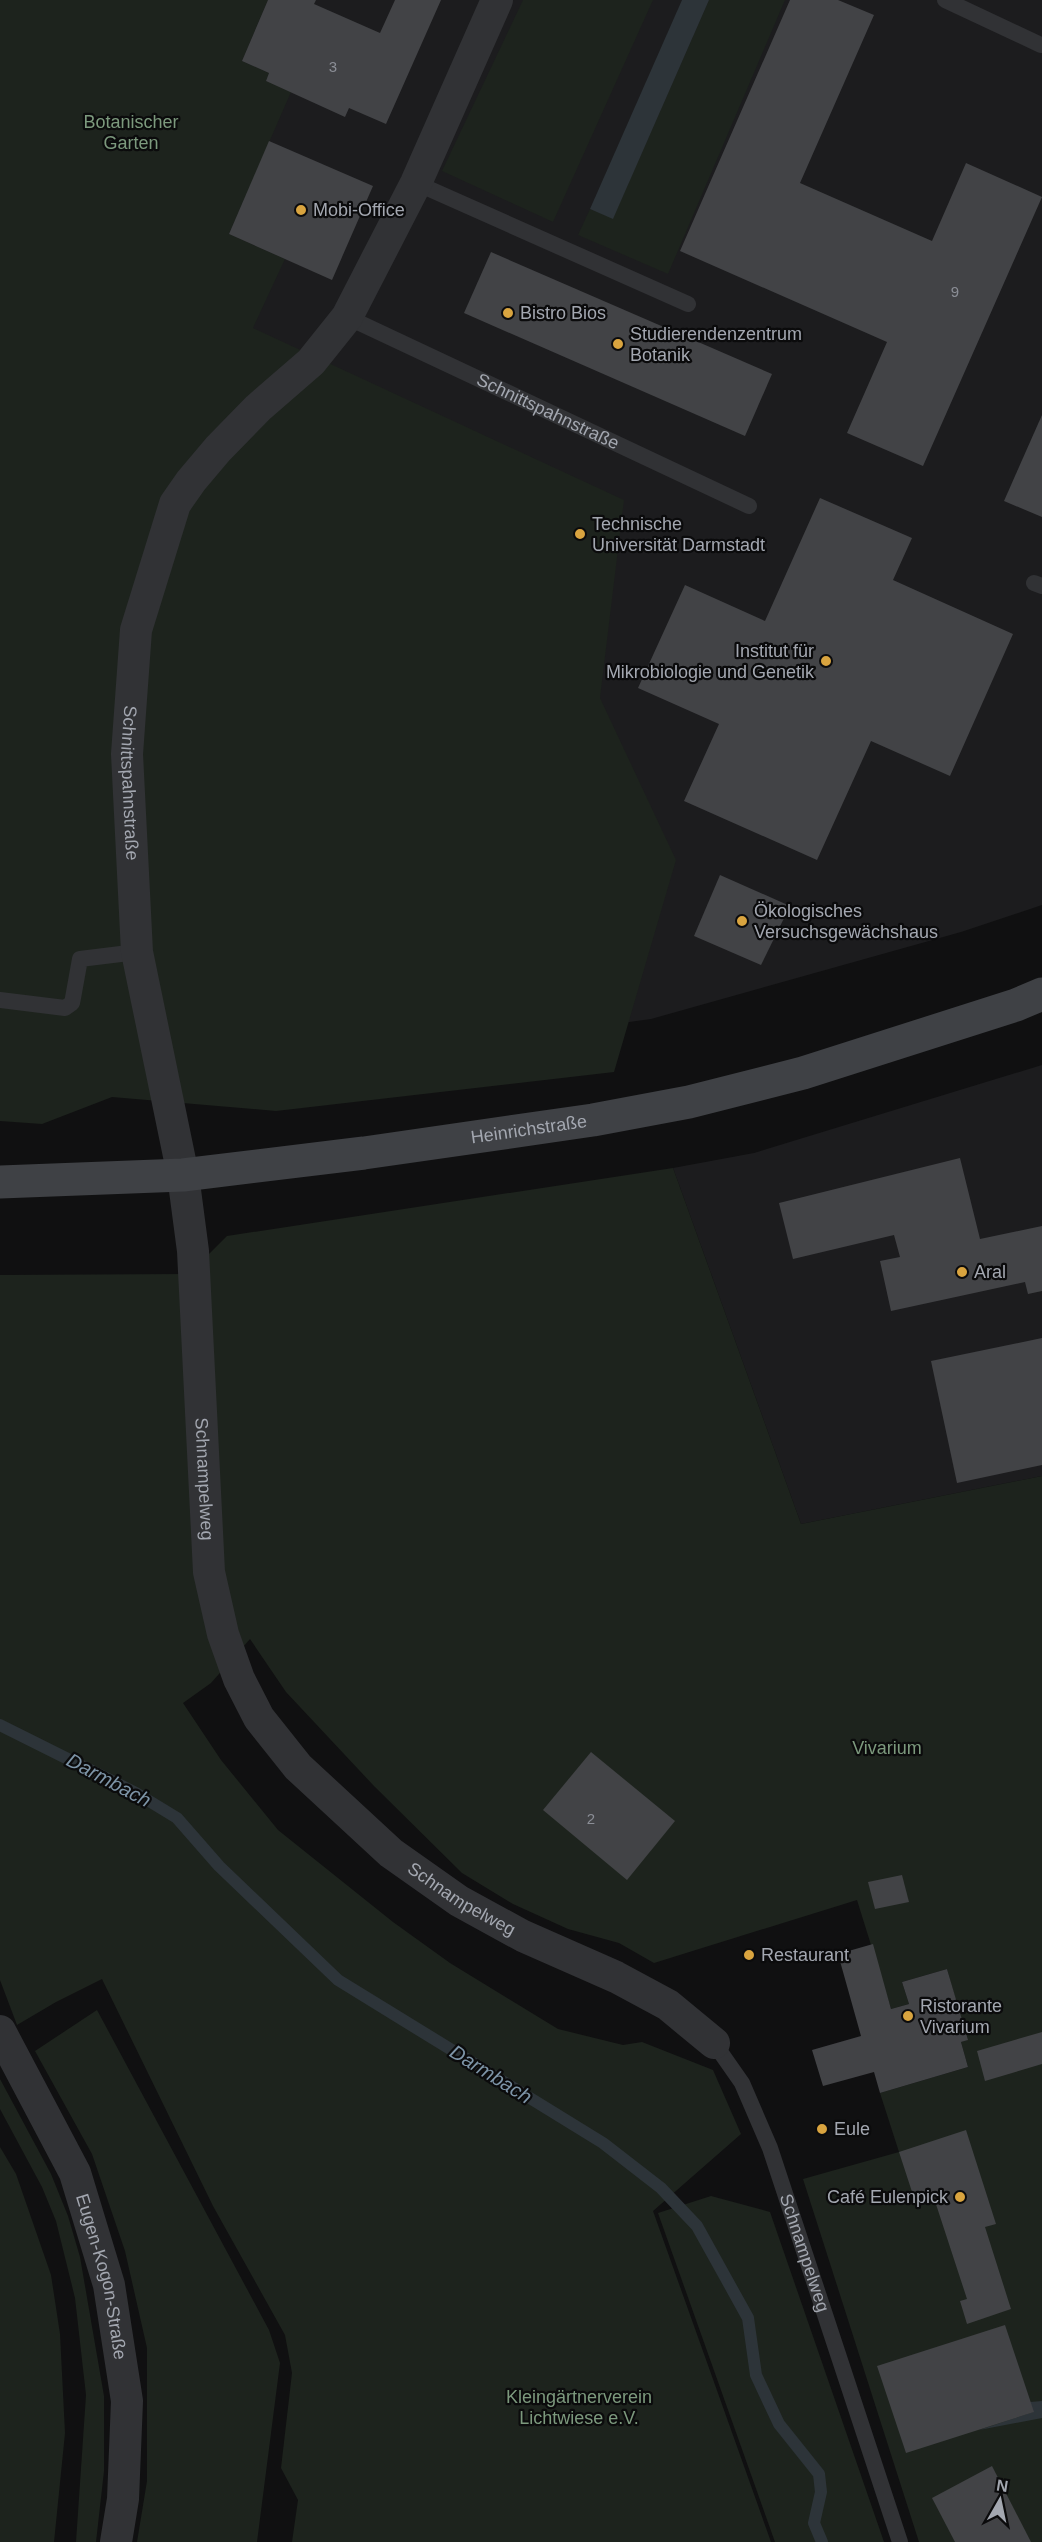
<svg xmlns="http://www.w3.org/2000/svg" width="1042" height="2542" font-family="Arial,sans-serif">
<style>
.built{fill:#1c1c1e}
.green{fill:#1d231d}
.water{fill:#2d3439}
.lines{fill:none;stroke-linecap:round;stroke-linejoin:round}
.stream{stroke:#2d3439;stroke-width:12}
.building{fill:#424346}
.service{stroke:#313235;stroke-width:16}
.minor{stroke:#313235;stroke-width:32}
.secondary{stroke:#3f4145;stroke-width:33}
.poi-dot{fill:#d9a43f;stroke:#0b0b0c;stroke-width:2}
.labels{text-anchor:middle;stroke-width:4.5;stroke-linejoin:round;paint-order:stroke}
.number-label{font-size:15px;fill:#8b8e96}
.park-label{font-size:18px;fill:#7c997d;stroke:#0b0b0c}
.poi-label{font-size:18px;fill:#a3a7b0;stroke:#0b0b0c;text-anchor:start}
.street-label{font-size:18px;fill:#a3a7b0;stroke:#0b0b0c}
.water-label{font-size:20px;font-style:italic;fill:#7d94a7;stroke:#0b0b0c}
</style>
<rect width="100%" height="100%" fill="#101011"/>
<g class="built">
<polygon points="254,0 1042,0 1042,905 961,932 651,1019 212,1080 76,622"/>
<polygon points="1042,1065 1042,1476 801,1524 673,1168 754,1153"/>
</g>
<g class="green">
<polygon points="0,0 268,0 242,61 269,73 266,81 291,92 229,234 285,259 253,328 624,500 600,698 676,860 614,1072 276,1111 112,1097 42,1124 0,1121"/>
<polygon points="523,0 653,0 553,222 442,171"/>
<polygon points="709,0 785,0 668,274 578,235 590,209 613,218"/>
<polygon points="673,1168 801,1524 1042,1476 1042,2542 919,2542 803,2179 899,2152 880,2093 968,2067 961,2042 967,2040 947,1969 902,1982 909,2004 891,2009 857,1900 654,1963 619,1943 568,1929 513,1904 462,1873 374,1786 286,1692 250,1639 211,1683 183,1703 221,1760 278,1830 393,1922 450,1963 558,2029 623,2045 642,2042 713,2070 741,2134 653,2211 771,2542 292,2542 298,2500 281,2468 292,2373 285,2335 213,2206 102,1979 56,2002 17,2025 0,1980 0,1275 189,1274 227,1236"/>
<polygon points="97,2010 269,2330 280,2363 257,2542 137,2542 147,2481 147,2348 125,2251 92,2154 35,2051"/>
<polygon points="0,2079 51,2174 68,2216 80,2257 104,2396 104,2471 96,2542 76,2542 86,2395 75,2298 56,2221 42,2187 0,2109"/>
<polygon points="0,2147 16,2174 51,2275 60,2334 65,2433 54,2542 0,2542"/>
<polygon points="711,2196 770,2212 884,2542 775,2542 658,2213"/>
</g>
<g class="water">
<polygon points="682,0 709,0 613,219 590,209"/>
<polygon points="1042,2401 1042,2418 979,2430 1033,2412 1030,2402"/>
</g>
<g class="lines">
<polyline class="stream" points="0,1725 136,1793 177,1818 219,1866 338,1980 603,2143 661,2188 697,2226 748,2318 756,2375 779,2424 819,2474 821,2492 814,2523 822,2542"/>
</g>
<g class="building">
<polygon points="268,0 316,0 314,4 380,33 395,0 441,0 386,124 349,108 345,117 266,81 269,73 242,61"/>
<polygon points="790,0 838,0 874,15 800,183 932,241 966,163 1042,197 923,466 847,433 887,342 680,251"/>
<polygon points="269,141 373,186 332,280 229,234"/>
<polygon points="491,252 772,374 745,436 464,313"/>
<polygon points="1042,415 1042,517 1004,501"/>
<polygon points="820,498 912,538 893,580 1013,634 950,776 871,741 817,860 684,801 719,724 638,688 685,585 765,621"/>
<polygon points="720,875 790,906 761,965 694,936"/>
<polygon points="960,1158 980,1239 1042,1226 1042,1291 1028,1294 1025,1282 891,1311 880,1261 900,1257 894,1235 793,1259 779,1203"/>
<polygon points="1042,1338 1042,1465 957,1483 931,1361"/>
<polygon points="591,1752 675,1821 627,1880 543,1810"/>
<polygon points="902,1875 909,1902 875,1909 868,1882"/>
<polygon points="873,1944 891,2009 909,2004 902,1982 947,1969 968,2040 961,2042 968,2067 880,2093 874,2072 823,2086 812,2050 861,2036 838,1954"/>
<polygon points="1042,2032 1042,2064 985,2081 977,2051"/>
<polygon points="966,2130 996,2224 985,2227 1011,2309 967,2324 960,2301 967,2299 932,2192 914,2198 899,2152"/>
<polygon points="1005,2325 1034,2412 906,2453 877,2366"/>
<polygon points="992,2466 1031,2542 955,2542 932,2498"/>
</g>
<g class="lines">
<g class="service">
<polyline points="945,0 1041,45"/>
<polyline points="416,183 688,304"/>
<path id="s1" d="M347 317 749 506"/>
<polyline points="1034,583 1042,586"/>
<polyline points="0,1000 65,1008 72,1003 73,998 80,959 137,952"/>
<path id="s2" d="M714 2043 742 2083 770 2148 900 2542"/>
</g>
<g class="minor">
<path id="s3" d="M497 0 416 183 347 317 311 362 258 408 218 449 191 481 175 504 136 630 127 754 137 952 183 1175 193 1251 209 1572 223 1634 239 1679 259 1718 298 1767 391 1853 459 1901 523 1936 616 1977 668 2005 714 2043"/>
<path id="s4" d="M0 2031 75 2173 109 2285 127 2401 123 2499 116 2542"/>
</g>
<path class="secondary" id="s5" d="M0 1182 183 1175 364 1153 593 1120 689 1102 803 1073 1016 1005 1042 994"/>
</g>
<g class="poi-dot">
<circle cx="301" cy="210" r="6"/>
<circle cx="508" cy="313" r="6"/>
<circle cx="618" cy="344" r="6"/>
<circle cx="580" cy="534" r="6"/>
<circle cx="826" cy="661" r="6"/>
<circle cx="742" cy="921" r="6"/>
<circle cx="962" cy="1272" r="6"/>
<circle cx="749" cy="1955" r="6"/>
<circle cx="908" cy="2016" r="6"/>
<circle cx="822" cy="2129" r="6"/>
<circle cx="960" cy="2197" r="6"/>
</g>
<g class="labels">
<g class="number-label">
<text x="333" y="72">3</text>
<text x="955" y="297">9</text>
<text x="591" y="1824">2</text>
</g>
<g class="park-label">
<text x="131" y="128">Botanischer<tspan x="131" dy="21">Garten</tspan></text>
<text x="887" y="1754">Vivarium</text>
<text x="579" y="2403">Kleingärtnerverein<tspan x="579" dy="21">Lichtwiese e.V.</tspan></text>
</g>
<g class="poi-label">
<text x="313" y="216">Mobi-Office</text>
<text x="520" y="319">Bistro Bios</text>
<text x="630" y="340">Studierendenzentrum<tspan x="630" dy="21">Botanik</tspan></text>
<text x="592" y="530">Technische<tspan x="592" dy="21">Universität Darmstadt</tspan></text>
<text x="814" y="657" text-anchor="end">Institut für<tspan x="814" dy="21">Mikrobiologie und Genetik</tspan></text>
<text x="754" y="917">Ökologisches<tspan x="754" dy="21">Versuchsgewächshaus</tspan></text>
<text x="974" y="1278">Aral</text>
<text x="761" y="1961">Restaurant</text>
<text x="920" y="2012">Ristorante<tspan x="920" dy="21">Vivarium</tspan></text>
<text x="834" y="2135">Eule</text>
<text x="948" y="2203" text-anchor="end">Café Eulenpick</text>
</g>
<g class="street-label">
<text dy="6" stroke="none"><textPath href="#s1" startOffset="222">Schnittspahnstraße</textPath></text>
<text dy="6" stroke="none"><textPath href="#s3" startOffset="891">Schnittspahnstraße</textPath></text>
<text dy="6" stroke="none"><textPath href="#s5" startOffset="532">Heinrichstraße</textPath></text>
<text dy="6" stroke="none"><textPath href="#s3" startOffset="1593">Schnampelweg</textPath></text>
<text dy="6" stroke="none"><textPath href="#s3" startOffset="2115">Schnampelweg</textPath></text>
<text dy="6" stroke="none"><textPath href="#s2" startOffset="230">Schnampelweg</textPath></text>
<text dy="6" stroke="none"><textPath href="#s4" startOffset="268">Eugen-Kogon-Straße</textPath></text>
</g>
<g class="water-label">
<text transform="translate(109 1780) rotate(28)" y="7">Darmbach</text>
<text transform="translate(491 2074) rotate(32)" y="7">Darmbach</text>
</g>
</g>
<g transform="translate(1000 2500) rotate(9)" stroke="#0b0b0c" stroke-width="4.5" paint-order="stroke">
<path d="M0-4.5L10 22L0 15L-10 22Z" fill="#a3a7b0"/>
<text y="-9" font-size="16" font-weight="bold" text-anchor="middle" fill="#a3a7b0">N</text>
</g>
</svg>
